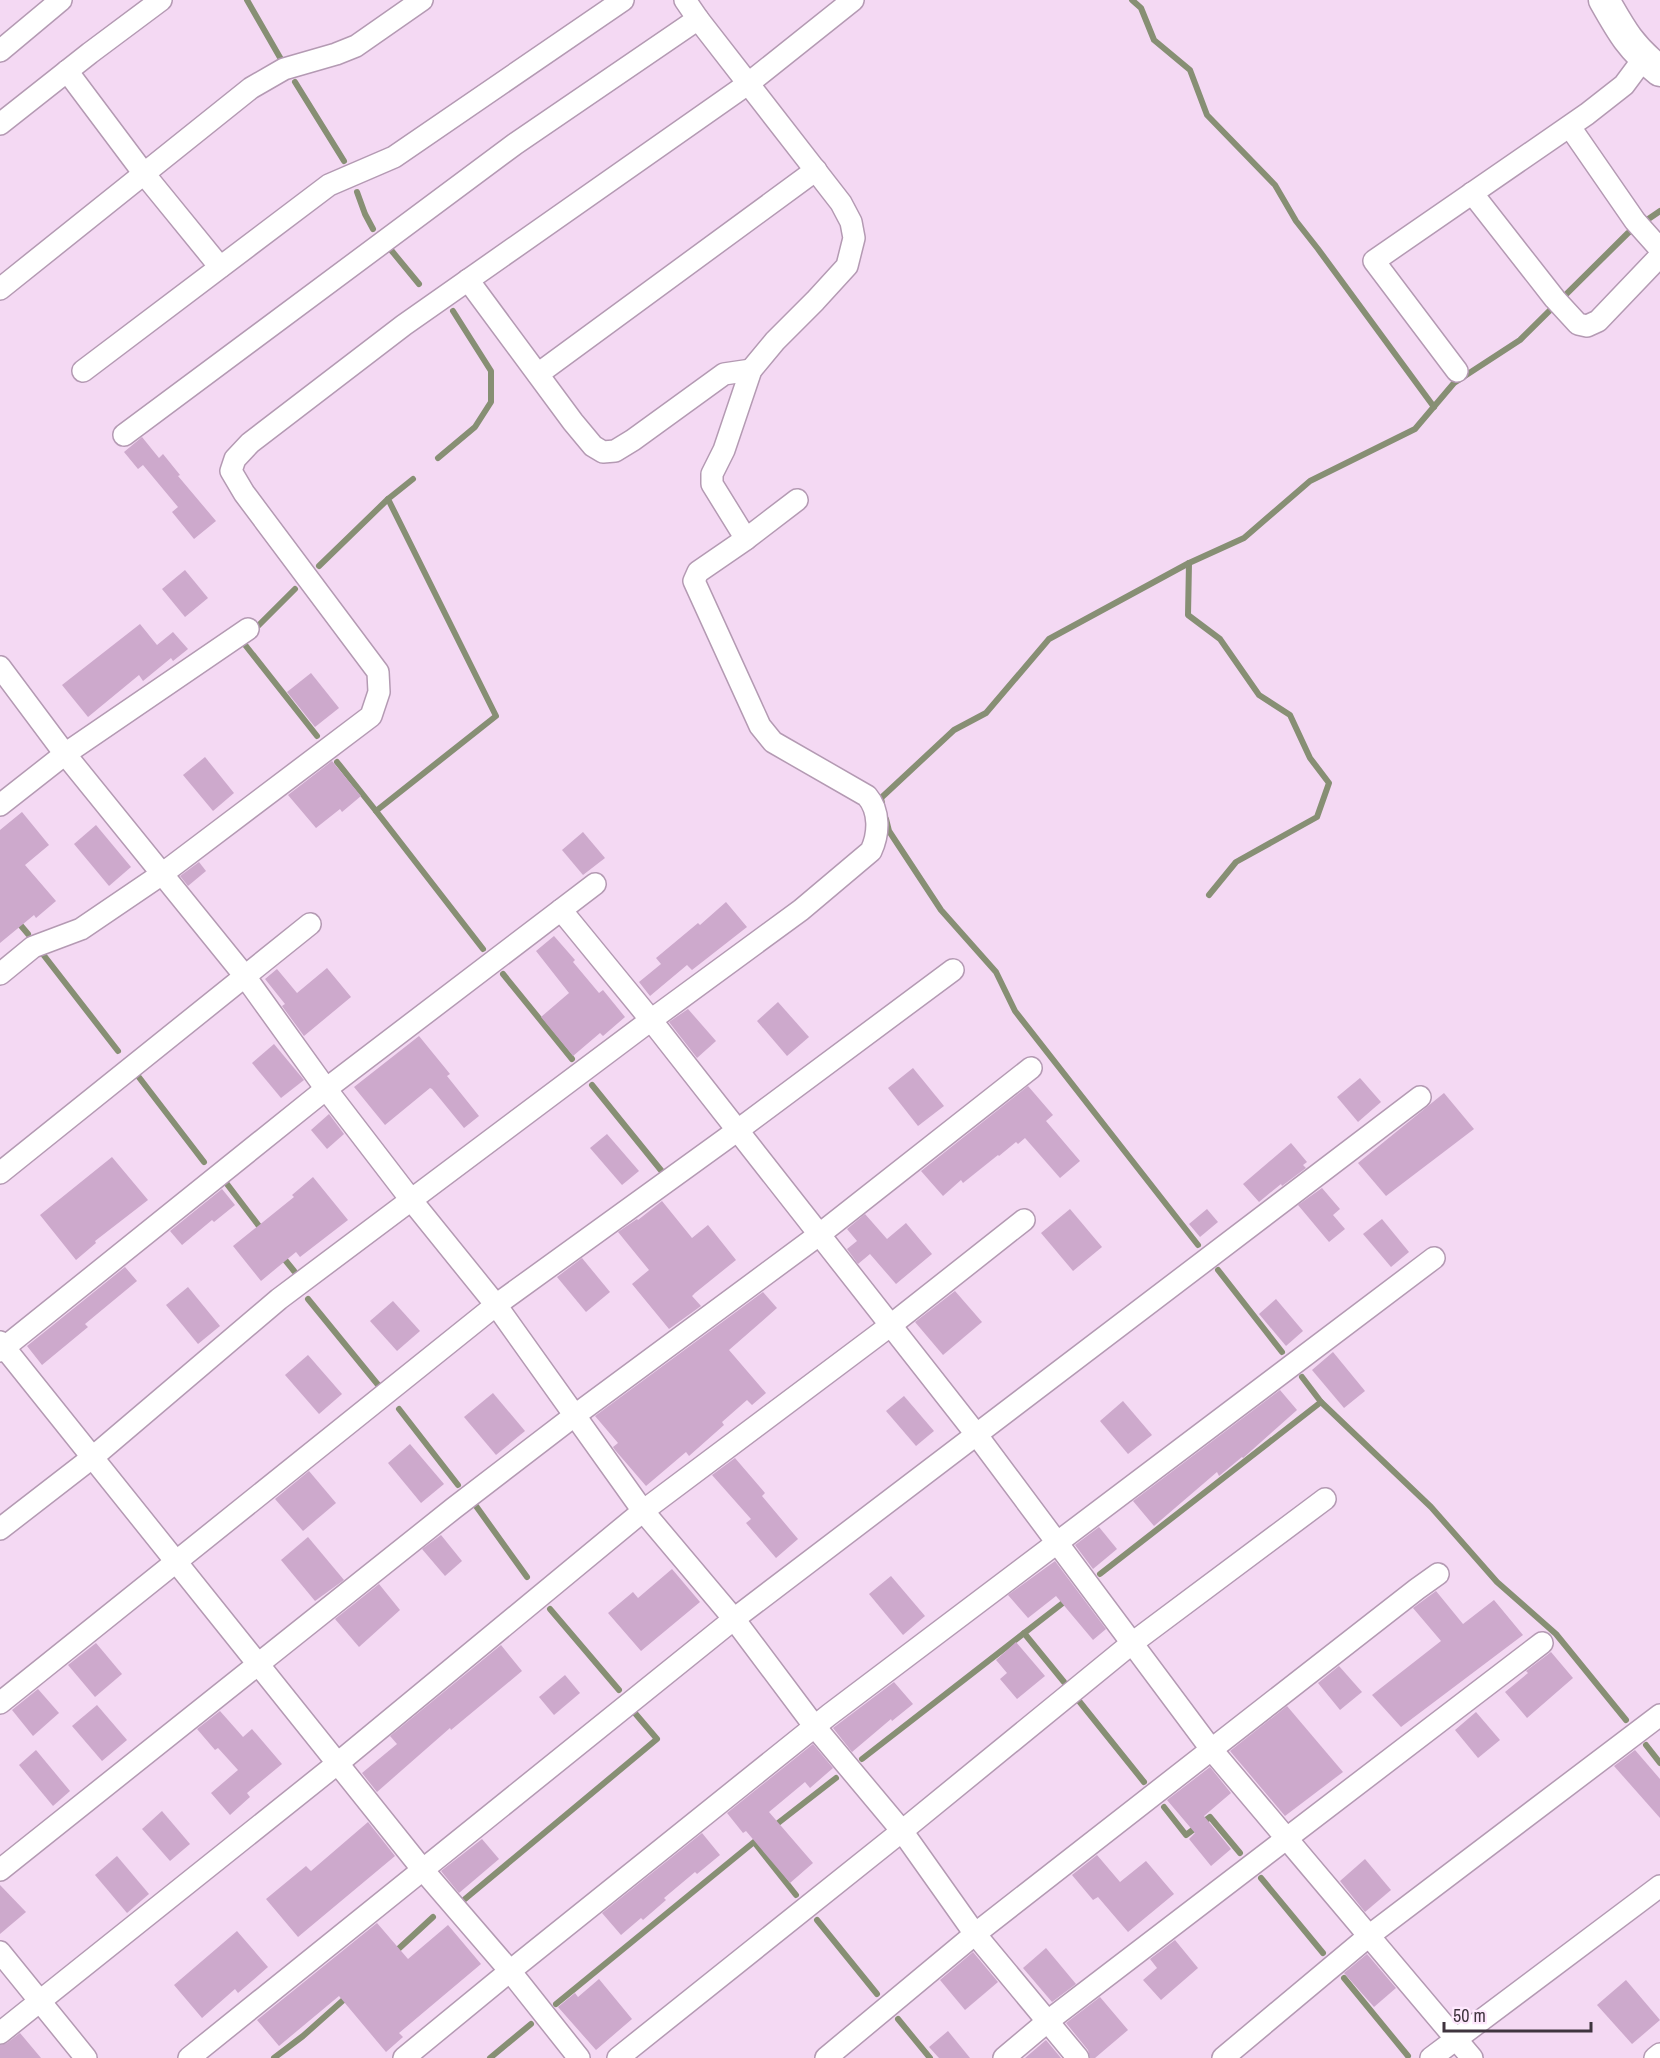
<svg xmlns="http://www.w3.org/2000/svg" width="1660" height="2058" font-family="'Archivo Narrow',sans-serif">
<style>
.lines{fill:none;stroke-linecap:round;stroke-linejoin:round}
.stream{stroke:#878f74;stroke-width:6}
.building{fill:#cda9cc}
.minor-casing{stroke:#b49ab3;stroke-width:24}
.secondary-casing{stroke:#b49ab3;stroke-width:33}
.minor{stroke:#fff;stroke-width:21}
.secondary{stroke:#fff;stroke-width:30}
</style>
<rect width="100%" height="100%" fill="#f4d9f3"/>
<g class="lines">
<g class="stream">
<polyline points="247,0 282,61"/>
<polyline points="1132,0 1141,8 1154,40 1190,70 1207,115 1275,185 1296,221 1318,249 1434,407"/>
<polyline points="295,82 344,161"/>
<polyline points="357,192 365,214 373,229"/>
<polyline points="391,250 419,284"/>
<polyline points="438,458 475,427 491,402 491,371 453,311"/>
<polyline points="413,479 388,499 496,716 376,811 483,949"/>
<polyline points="1189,563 1188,615 1220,639 1259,695 1290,715 1310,758 1329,783 1317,817 1236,862 1209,895"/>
<polyline points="319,566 388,499"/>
<polyline points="253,631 295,589"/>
<polyline points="246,638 242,641 317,736"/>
<polyline points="337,762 376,811"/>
<polyline points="882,803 881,798 954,730 986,713 1049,639 1189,563 1244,538 1310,481 1415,429 1454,383 1520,340 1628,233 1660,211"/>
<polyline points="886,819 889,831 941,910 996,972 1015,1011 1198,1245"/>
<polyline points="17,921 28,934"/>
<polyline points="42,953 118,1051"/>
<polyline points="503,974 572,1059"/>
<polyline points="138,1076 204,1162"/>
<polyline points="592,1085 664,1174"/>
<polyline points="227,1184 262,1230"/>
<polyline points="281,1255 294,1271"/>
<polyline points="1218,1270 1282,1352"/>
<polyline points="308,1299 379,1386"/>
<polyline points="1321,1402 1431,1507 1497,1582 1556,1634 1626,1720"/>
<polyline points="399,1409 458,1485"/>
<polyline points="476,1506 527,1577"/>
<polyline points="1100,1574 1321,1402 1302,1377"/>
<polyline points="550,1609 619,1690"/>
<polyline points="1024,1633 1064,1682"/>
<polyline points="1079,1701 1144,1782"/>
<polyline points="1646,1745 1660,1763"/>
<polyline points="862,1759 1068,1599"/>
<polyline points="1164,1807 1186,1835 1210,1817 1240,1853"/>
<polyline points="773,1827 836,1778"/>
<polyline points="1261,1878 1323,1953"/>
<polyline points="465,1899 657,1739 634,1712"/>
<polyline points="817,1920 877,1994"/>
<polyline points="394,1953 433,1917"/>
<polyline points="1344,1978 1408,2056"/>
<polyline points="556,2004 754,1842 796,1895"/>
<polyline points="898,2019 930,2058"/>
<polyline points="274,2058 303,2036 349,1995"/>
<polyline points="490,2058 531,2024"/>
</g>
</g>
<g class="building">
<polygon points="142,437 159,458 163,454 180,475 178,476 216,521 194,539 172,512 178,507 143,465 138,469 124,452"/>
<polygon points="185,570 208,598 185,617 162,589"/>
<polygon points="140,624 157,645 173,632 188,649 173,661 171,658 143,681 139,675 88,717 62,685"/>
<polygon points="311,673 339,708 315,727 287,692"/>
<polygon points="205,757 234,793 213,811 183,775"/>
<polygon points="332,761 361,796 342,812 340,809 316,828 288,795"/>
<polygon points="22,812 49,845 25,865 56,901 36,918 34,915 0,943 0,830"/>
<polygon points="96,825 131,867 109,886 74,844"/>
<polygon points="583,832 605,858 583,875 562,850"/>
<polygon points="199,862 206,871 188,886 180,876"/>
<polygon points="726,902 747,927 692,970 687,965 650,996 639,982 661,964 656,958 698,923 700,925"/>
<polygon points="554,936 575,960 573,962 599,993 603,990 625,1017 603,1036 600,1033 573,1056 541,1017 569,993 536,951"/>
<polygon points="327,968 351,997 304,1036 282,1006 285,1004 265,979 277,969 297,993"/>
<polygon points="778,1002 809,1037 787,1056 757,1021"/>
<polygon points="688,1009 716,1041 697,1058 669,1022"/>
<polygon points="419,1036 450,1074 447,1076 479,1116 464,1128 432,1089 430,1088 385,1125 354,1087"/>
<polygon points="274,1044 304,1080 281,1098 252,1063"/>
<polygon points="913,1068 944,1106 918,1126 888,1088"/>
<polygon points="1360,1078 1381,1102 1358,1122 1337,1097"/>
<polygon points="1028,1086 1053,1115 1046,1121 1080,1161 1060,1178 1025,1138 1018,1144 1016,1142 999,1156 998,1155 963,1183 961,1180 943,1196 921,1171"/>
<polygon points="1444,1093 1474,1129 1386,1196 1358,1163"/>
<polygon points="329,1114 344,1134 327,1149 311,1130"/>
<polygon points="607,1134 639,1171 622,1185 590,1148"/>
<polygon points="1291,1143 1307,1162 1303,1165 1306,1168 1282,1186 1281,1184 1259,1202 1243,1184"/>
<polygon points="112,1157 148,1200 95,1241 96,1243 76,1260 40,1215"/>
<polygon points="313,1177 348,1220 300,1257 296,1252 261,1281 233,1246 294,1197 292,1195"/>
<polygon points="1322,1188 1340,1209 1333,1215 1345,1229 1329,1242 1298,1205"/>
<polygon points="222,1189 235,1205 214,1222 212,1220 182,1245 170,1231"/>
<polygon points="662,1201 692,1238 708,1225 736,1260 695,1293 692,1296 701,1306 669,1329 632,1284 649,1270 618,1232 637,1219 638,1220"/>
<polygon points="1070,1209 1102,1247 1073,1271 1041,1233"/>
<polygon points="1207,1209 1218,1222 1200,1237 1189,1224"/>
<polygon points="865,1214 887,1239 906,1223 932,1254 896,1284 870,1254 858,1264 847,1249 857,1241 847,1229"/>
<polygon points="1382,1219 1409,1252 1391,1267 1363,1234"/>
<polygon points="582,1258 610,1292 586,1312 557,1277"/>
<polygon points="125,1267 137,1281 85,1324 88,1327 42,1365 27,1346"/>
<polygon points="188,1287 220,1326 198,1344 166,1305"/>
<polygon points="955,1291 982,1322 943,1355 915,1322"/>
<polygon points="763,1292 777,1308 729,1350 766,1393 752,1405 747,1400 722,1422 724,1425 689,1456 686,1452 646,1486 615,1450 613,1447 618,1443 595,1416"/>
<polygon points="1276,1299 1303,1331 1286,1346 1259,1314"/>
<polygon points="393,1301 420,1331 397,1351 370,1321"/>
<polygon points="1333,1352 1365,1391 1344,1408 1312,1370"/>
<polygon points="308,1355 342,1394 319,1414 285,1375"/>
<polygon points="1280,1390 1297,1410 1243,1458 1242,1457 1219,1476 1217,1472 1154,1526 1133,1501"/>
<polygon points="493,1393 525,1431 496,1455 464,1417"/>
<polygon points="904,1396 934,1431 916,1446 886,1411"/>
<polygon points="1123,1401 1152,1435 1128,1454 1100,1421"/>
<polygon points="410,1444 444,1484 421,1503 388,1463"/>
<polygon points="735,1458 765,1493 762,1496 798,1539 776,1558 746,1523 751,1519 712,1475"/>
<polygon points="309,1471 336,1503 303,1531 275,1499"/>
<polygon points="1099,1527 1117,1549 1093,1569 1075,1545"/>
<polygon points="441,1535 462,1561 445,1576 422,1549"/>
<polygon points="308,1537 344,1580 315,1601 281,1560"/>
<polygon points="1055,1561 1106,1629 1093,1640 1056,1596 1028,1618 1008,1595"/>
<polygon points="672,1569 700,1602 641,1651 608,1613 633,1592 638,1598"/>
<polygon points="891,1576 925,1616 903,1635 869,1594"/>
<polygon points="379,1584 400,1610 359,1647 335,1619"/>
<polygon points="1436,1591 1463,1624 1494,1600 1523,1635 1401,1727 1372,1695 1441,1641 1413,1608"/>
<polygon points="1016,1642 1045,1676 1017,1699 1000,1679 1007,1673 996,1660"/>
<polygon points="96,1643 122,1674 95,1697 68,1665"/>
<polygon points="501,1645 522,1671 451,1730 450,1728 377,1792 362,1773 397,1744 390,1736"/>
<polygon points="1551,1652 1573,1678 1527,1718 1505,1692 1528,1673 1526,1671"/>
<polygon points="1339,1666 1362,1692 1340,1710 1318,1683"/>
<polygon points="565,1675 580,1693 554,1715 539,1697"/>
<polygon points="894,1682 913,1704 892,1721 891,1719 852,1752 833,1728"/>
<polygon points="38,1689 59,1713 33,1736 12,1710"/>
<polygon points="97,1705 127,1740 102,1761 72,1726"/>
<polygon points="1287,1706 1343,1772 1285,1816 1230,1751"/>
<polygon points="220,1711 243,1737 252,1729 282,1764 247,1793 250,1797 230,1815 211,1793 238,1770 218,1748 215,1750 197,1729"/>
<polygon points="1476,1712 1500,1740 1478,1758 1455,1730"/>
<polygon points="813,1744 833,1768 810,1788 805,1782 769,1812 813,1863 790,1883 746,1831 743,1833 727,1813"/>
<polygon points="36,1750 70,1791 53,1806 19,1765"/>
<polygon points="1635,1750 1660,1779 1660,1818 1614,1766"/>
<polygon points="1210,1767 1231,1793 1204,1816 1231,1849 1211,1866 1189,1839 1195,1833 1167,1800"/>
<polygon points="162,1811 190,1844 170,1861 142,1829"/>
<polygon points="368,1822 395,1856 298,1937 266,1899 306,1866 311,1871"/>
<polygon points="702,1833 720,1855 697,1874 695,1872 664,1898 666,1900 643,1920 641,1918 621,1935 602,1913"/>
<polygon points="482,1839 499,1859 459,1893 441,1871"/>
<polygon points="1097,1855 1120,1882 1146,1861 1174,1894 1128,1932 1098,1897 1093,1900 1072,1875"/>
<polygon points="117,1856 149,1894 127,1913 95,1875"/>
<polygon points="1365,1859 1391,1890 1365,1912 1340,1881"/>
<polygon points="0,1885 26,1912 0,1934"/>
<polygon points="377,1923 408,1959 448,1925 481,1964 399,2033 403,2037 386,2052 339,1996 279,2046 257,2020"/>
<polygon points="237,1931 268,1967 238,1993 235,1989 202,2018 174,1985"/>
<polygon points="1175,1940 1198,1968 1161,2000 1143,1980 1157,1968 1150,1959"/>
<polygon points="1046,1948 1076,1984 1052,2002 1023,1968"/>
<polygon points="973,1952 998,1982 965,2010 940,1980"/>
<polygon points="1367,1954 1396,1988 1374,2007 1344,1973"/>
<polygon points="599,1979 632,2019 596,2050 558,2007 575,1993 578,1997"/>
<polygon points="1626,1980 1660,2020 1632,2044 1597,2005"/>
<polygon points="1100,1997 1128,2030 1095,2058 1090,2058 1088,2050 1066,2023"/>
<polygon points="948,2031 970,2058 939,2058 929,2047"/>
<polygon points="20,2033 41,2058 0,2058 0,2045 7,2043"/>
<polygon points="1046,2040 1061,2058 1025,2058"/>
</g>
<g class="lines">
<defs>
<g id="minor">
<polyline points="0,51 61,0"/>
<polyline points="67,71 145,175 220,267"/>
<polyline points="0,124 90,53 161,0"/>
<polyline points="1570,127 1635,221 1660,249"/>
<polyline points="1472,193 1555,299 1578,324 1587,326 1598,321 1660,256"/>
<polyline points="468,280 573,422 593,446 603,452 615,451 633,440 724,374 751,370"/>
<polyline points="0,289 251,88 284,69 336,54 356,46 422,0"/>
<polyline points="83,371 329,185 394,157 623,0"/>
<polyline points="1457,371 1374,261 1587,114 1624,85 1644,58"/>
<polyline points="538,374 816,170"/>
<polyline points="124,435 515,144 698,19 685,0"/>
<polyline points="746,539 797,500"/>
<polyline points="0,667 65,754 244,975 326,1089 412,1201 496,1305 643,1511 734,1619 815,1727 902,1831 975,1934 1078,2058"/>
<polyline points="0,805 65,754 248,629"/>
<polyline points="561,910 651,1020 976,1434 1211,1749 1472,2058"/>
<polyline points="0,974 33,947 81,929 162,874 371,716 379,692 378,672 244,493 231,471 235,459 250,443 404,325 749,83 853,0"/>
<polyline points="0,1173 310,924"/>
<polyline points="0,1342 423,1870 510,1971 579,2058"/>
<polyline points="0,1351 326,1089 595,884"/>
<path d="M0 1529 93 1457 279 1299 651 1020 801 910 871 851C879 834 880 811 867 796L773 742 760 726 694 581 698 572 746 539 712 484V474L724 450 751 370 775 341 815 301 847 266 854 238 851 222 841 203 698 19"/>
<polyline points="0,1703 496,1305 738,1130 953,970"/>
<polyline points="0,1870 454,1508 574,1416 820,1234 1031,1068"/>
<polyline points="0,1952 86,2058"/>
<polyline points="0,2033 338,1763 643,1511 891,1325 1024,1220"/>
<polyline points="189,2058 734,1619 1420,1097"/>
<polyline points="404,2058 510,1971 829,1715 1434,1258"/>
<polyline points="618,2058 902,1831 1131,1644 1325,1499"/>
<polyline points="826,2058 975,1934 1417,1589 1438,1574"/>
<polyline points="1004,2058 1048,2021 1542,1643"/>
<polyline points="1223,2058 1370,1935 1660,1715"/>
<polyline points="1431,2058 1660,1886"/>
<polyline points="1655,2058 1660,2054"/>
</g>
<path id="secondary" d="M1604 0C1622 32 1631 48 1660 71"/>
</defs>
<use href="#minor" class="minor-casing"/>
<use href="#secondary" class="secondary-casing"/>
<use href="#minor" class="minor"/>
<use href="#secondary" class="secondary"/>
</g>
<path d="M1444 2022v9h147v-9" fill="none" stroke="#3f343e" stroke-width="3"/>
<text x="1453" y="2022" font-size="18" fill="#3f343e" stroke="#fee8fd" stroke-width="4.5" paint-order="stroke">50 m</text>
</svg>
